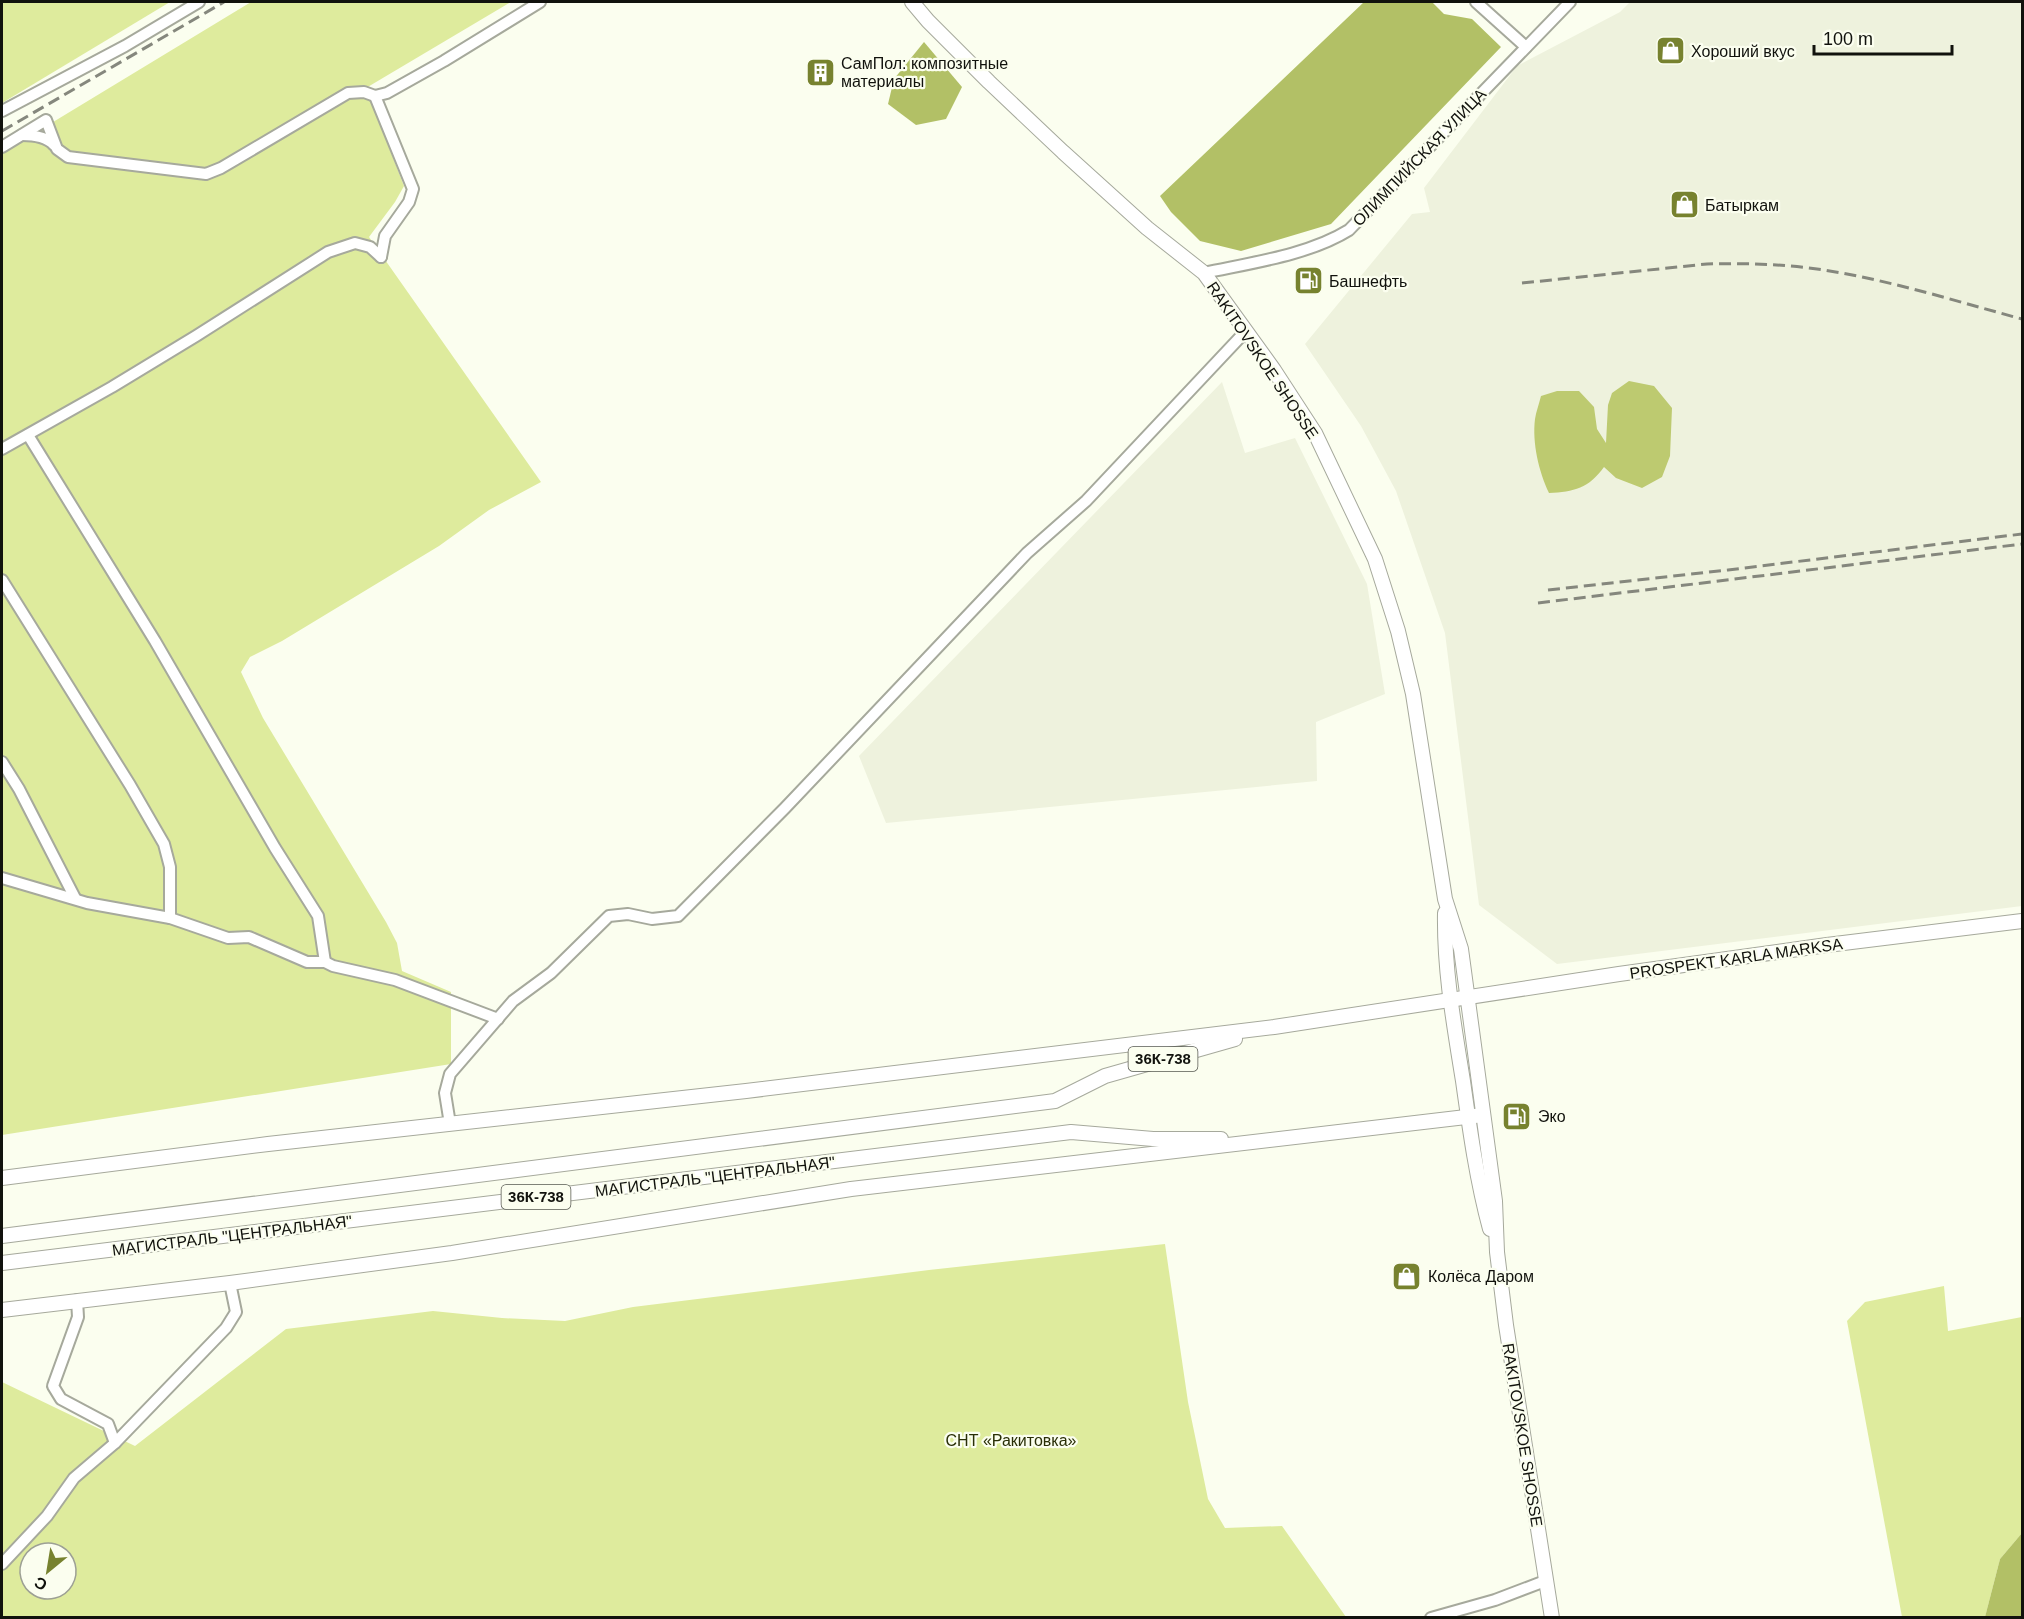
<svg xmlns="http://www.w3.org/2000/svg" width="2024" height="1619" font-family="Helvetica,sans-serif">
<style>
.built{fill:#eef2dd}
.green{fill:#deeb9d;fill-rule:evenodd}
.forest{fill:#b2c066}
.water{fill:#bdca70}
.lines{fill:none;stroke-linecap:round;stroke-linejoin:round}
.minor-casing{stroke:#a6a99c;stroke-width:14}
.major-casing{stroke:#a6a99c;stroke-width:16}
.minor{stroke:#fff;stroke-width:10}
.major{stroke:#fff;stroke-width:14}
.rail{stroke:#85877d;stroke-width:3;stroke-dasharray:12 6;stroke-linecap:butt}
.labels{text-anchor:middle;stroke-width:4.5;stroke-linejoin:round;paint-order:stroke}
.shield{fill:#fbfeef;stroke:#575951;stroke-width:1.5}
.shield-label{font-size:15px;font-weight:bold;fill:#11120d}
.poi-label{font-size:16px;fill:#11120d;stroke:#fbfeef;text-anchor:start}
.street-label{font-size:16px;fill:#11120d;stroke:#fbfeef}
.park-label{font-size:16px;fill:#2a2f07;stroke:#fbfeef}
</style>
<rect width="100%" height="100%" fill="#fbfeef"/>
<g class="built">
<polygon points="1630,2 2022,2 2022,906 1557,964 1479,905 1445,633 1396,491 1361,426 1305,344 1412,214 1430,212 1424,188 1517,66 1620,12"/>
<polygon points="1222,382 1245,453 1295,438 1367,584 1385,694 1316,722 1317,781 886,823 859,756"/>
</g>
<g class="green">
<polygon points="2,2 170,2 2,103"/>
<polygon points="251,2 511,2 366,88 404,186 395,202 369,237 541,482 489,510 439,546 282,641 250,657 241,672 263,718 386,922 397,943 402,971 451,992 451,1064 2,1135 2,153"/>
<path d="M1165 1244 1188 1402 1208 1499 1225 1528 1282 1526 1346 1617H2V1382L135 1446 286 1329 433 1311 502 1318 565 1321 633 1307 929 1270ZM30 1553H66V1589H30Z"/>
<polygon points="1944,1286 1948,1331 2022,1317 2022,1533 2000,1559 1985,1617 1902,1617 1847,1321 1865,1302"/>
</g>
<g class="forest">
<polygon points="1364,2 1432,2 1444,14 1472,19 1501,47 1331,224 1241,251 1200,241 1171,212 1160,196"/>
<polygon points="924,42 962,87 946,119 916,125 888,104 894,79"/>
<polygon points="2022,1533 2022,1617 1985,1617 2000,1559"/>
</g>
<path class="water" d="M1629 381 1654 386 1672 408 1670 456 1662 477 1642 488 1616 478 1604 467C1589 488 1574 492 1549 493 1539 472 1532 443 1535 419 1536 412 1539 404 1541 396L1557 391H1579L1594 407 1597 429 1606 443 1608 405 1612 393Z"/>
<g class="lines">
<defs>
<g id="minor">
<polyline points="1476,2 1526,47"/>
<polyline points="2,111 125,46 199,2"/>
<path d="M22 135C33 135 46 136 54 145"/>
<polyline points="2,147 46,120 57,149 68,157 206,174 221,168 348,93 364,92 375,96"/>
<polyline points="381,257 385,236 409,202 413,189 375,96 387,93 444,61 540,2"/>
<path d="M1204 273C1250 263 1309 255 1349 230L1570 2"/>
<polyline points="28,435 155,641 275,848 318,916 325,962"/>
<polyline points="2,449 112,387 196,336 328,252 355,243 370,247 381,257"/>
<polyline points="2,580 130,785 164,844 170,867 170,918"/>
<polyline points="2,762 19,789 75,898"/>
<polyline points="2,878 87,903 170,918 228,938 249,937 307,962 325,962 333,966 395,980 498,1019"/>
<polyline points="450,1124 445,1093 450,1074 513,1001 551,973 609,916 628,914 652,919 678,916 785,808 1027,553 1086,501 1245,332"/>
<polyline points="77,1300 78,1317 53,1386 61,1399 108,1424 115,1443"/>
<polyline points="2,1564 47,1516 74,1478 115,1443 226,1328 236,1312 230,1283"/>
<polyline points="1431,1618 1495,1600 1545,1581"/>
</g>
<g id="major">
<polyline points="912,2 928,21 989,82 1063,152 1147,228 1204,273 1274,370 1315,433 1375,559 1398,631 1413,694 1445,899 1461,949 1495,1201 1497,1252 1506,1325 1552,1618"/>
<path d="M1445 913C1444 970 1454 1025 1463 1081 1470 1131 1477 1181 1490 1229"/>
<polyline points="2,1178 268,1144 746,1091 1274,1027 1619,974 1827,945 2022,921"/>
<polyline points="2,1236 1055,1101 1105,1076 1235,1039"/>
<polyline points="2,1263 1071,1132 1153,1139 1221,1139"/>
<polyline points="2,1310 230,1283 452,1253 851,1189 1483,1115"/>
</g>
</defs>
<use href="#minor" class="minor-casing"/>
<use href="#major" class="major-casing"/>
<use href="#minor" class="minor"/>
<use href="#major" class="major"/>
<g class="rail">
<polyline points="2,131 224,2"/>
<path d="M1522 283 1707 264C1744 263 1781 264 1817 269 1887 279 1955 301 2022 319"/>
<polyline points="1548,590 1728,570 2022,534"/>
<polyline points="1538,603 2022,544"/>
</g>
</g>
<defs>
<symbol id="shop-square" viewBox="-11 -11 22 22"><rect x="-9" y="-9" width="18" height="18" rx="4" fill="#77822f" stroke="#fbfeef"/><path d="M-5-2.5h2.3a2.7 3.5 0 0 1 5.4 0H5L5.5 6h-11ZM-1.5-2.5h3a1.5 2.3 0 0 0-3 0Z" fill="#fff"/></symbol>
<symbol id="building-square" viewBox="-11 -11 22 22"><rect x="-9" y="-9" width="18" height="18" rx="4" fill="#77822f" stroke="#fbfeef"/><path d="M-4-6H4V6H1V3H-1V6H-4ZM-2.5-4.3h1.7v1.8h-1.7ZM.8-4.3h1.7v1.8H.8ZM-2.5-1h1.7V.8h-1.7ZM.8-1h1.7V.8H.8Z" fill="#fff"/></symbol>
<symbol id="fuel-square" viewBox="-11 -11 22 22"><rect x="-9" y="-9" width="18" height="18" rx="4" fill="#77822f" stroke="#fbfeef"/><path d="M-5.5-6h7V0h2V4h1.3V-2.5L3-4.5l.8-.8L6-3V5H2.5V1h-1V6h-7ZM-4.2-4.7v3.2H.2V-4.7Z" fill="#fff"/></symbol>
</defs>
<g fill-rule="evenodd">
<use href="#shop-square" x="1654" y="34" width="33" height="33"/>
<use href="#building-square" x="804" y="56" width="33" height="33"/>
<use href="#shop-square" x="1668" y="188" width="33" height="33"/>
<use href="#fuel-square" x="1292" y="264" width="33" height="33"/>
<use href="#fuel-square" x="1500" y="1100" width="33" height="33"/>
<use href="#shop-square" x="1390" y="1260" width="33" height="33"/>
</g>
<g class="labels">
<g class="shield">
<rect x="1128.5" y="1047" width="69" height="24" rx="4.5"/>
<rect x="501.5" y="1185" width="69" height="24" rx="4.5"/>
</g>
<g class="shield-label">
<text x="1163" y="1064">36К-738</text>
<text x="536" y="1202">36К-738</text>
</g>
<g class="poi-label">
<text x="1691" y="57">Хороший вкус</text>
<text x="841" y="69">СамПол: композитные<tspan x="841" dy="18">материалы</tspan></text>
<text x="1705" y="211">Батыркам</text>
<text x="1329" y="287">Башнефть</text>
<text x="1538" y="1122">Эко</text>
<text x="1428" y="1282">Колёса Даром</text>
</g>
<g class="street-label">
<text transform="translate(1419 157) rotate(-46)" y="6">ОЛИМПИЙСКАЯ УЛИЦА</text>
<text transform="translate(1263 360) rotate(56)" y="6">RAKITOVSKOE SHOSSE</text>
<text transform="translate(1736 958) rotate(-8)" y="6">PROSPEKT KARLA MARKSA</text>
<text transform="translate(715 1176) rotate(-7)" y="6">МАГИСТРАЛЬ "ЦЕНТРАЛЬНАЯ"</text>
<text transform="translate(232 1235) rotate(-7)" y="6">МАГИСТРАЛЬ "ЦЕНТРАЛЬНАЯ"</text>
<text transform="translate(1523 1435) rotate(81)" y="6">RAKITOVSKOE SHOSSE</text>
</g>
<g class="park-label">
<text x="1011" y="1446">СНТ «Ракитовка»</text>
</g>
</g>
<rect width="2024" height="1619" fill="none" stroke="#11120d" stroke-width="6"/>
<g transform="translate(48 1571) rotate(210)"><circle r="28" fill="#fbfeef" stroke="#9da095" stroke-width="1.5"/>
<path d="M0-4.5L10 22L0 15L-10 22Z" fill="#77822f"/>
<text y="-9" font-size="16" font-weight="bold" text-anchor="middle" fill="#11120d">С</text>
</g>
<path d="M1814 45v9h138v-9" fill="none" stroke="#11120d" stroke-width="3"/>
<text x="1823" y="45" font-size="18" fill="#11120d" stroke="#fbfeef" stroke-width="4.5" paint-order="stroke">100 m</text>
</svg>
